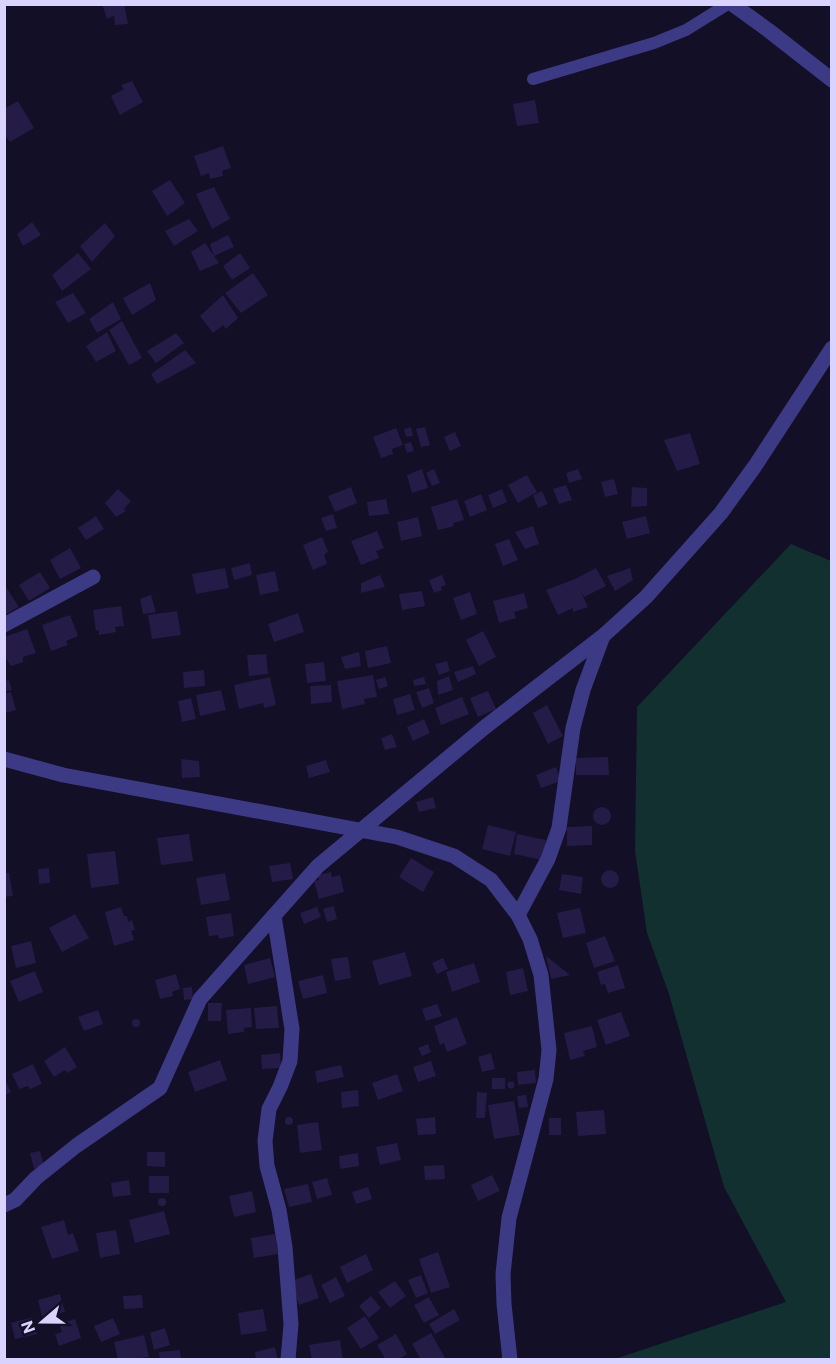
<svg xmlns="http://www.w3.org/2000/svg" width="836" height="1364" font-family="Commissioner,sans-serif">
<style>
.green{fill:#12302f}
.building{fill:#241b47}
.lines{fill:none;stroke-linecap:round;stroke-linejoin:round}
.lane{stroke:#3d3a85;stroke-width:12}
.street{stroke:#3d3a85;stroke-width:15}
</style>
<rect width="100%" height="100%" fill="#130f26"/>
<polygon class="green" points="791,544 831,561 831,1359 615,1359 786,1302 724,1187 669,994 647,933 635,851 637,707"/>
<g class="building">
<polygon points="102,4 124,4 128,24 115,25 114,16 107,19"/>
<polygon points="132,81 143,102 120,115 111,96 124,89 121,85"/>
<polygon points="535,100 539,123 517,126 513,104"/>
<polygon points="18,101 34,128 10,142 4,134 4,109"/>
<polygon points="223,146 231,168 222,171 223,176 210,179 209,173 201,176 194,156"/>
<polygon points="170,180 185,203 167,216 152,191"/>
<polygon points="214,187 230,219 212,229 196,194"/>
<polygon points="189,219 198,231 174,246 165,231"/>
<polygon points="32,222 41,235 23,246 17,234"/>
<polygon points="105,223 115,236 92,262 80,246"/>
<polygon points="228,235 234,247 214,256 219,263 200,271 191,252 205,243 214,256 210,244"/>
<polygon points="78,253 91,269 62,291 52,275"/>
<polygon points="240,253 250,268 232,280 223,266"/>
<polygon points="253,273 268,295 241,313 225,293"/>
<polygon points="150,283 156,300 132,315 123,298"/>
<polygon points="73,293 86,313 68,323 55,302"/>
<polygon points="223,295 238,318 226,329 223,325 213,333 200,316"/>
<polygon points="113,302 121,319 97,333 89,319"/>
<polygon points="122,321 142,358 129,365 109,330"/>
<polygon points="107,332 116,351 96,362 86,346"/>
<polygon points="176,333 184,343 156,363 147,351"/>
<polygon points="185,350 196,363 157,384 151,374"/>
<polygon points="411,427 413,436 406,437 404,429"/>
<polygon points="425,427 430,445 421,447 416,429"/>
<polygon points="396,428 403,445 392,449 393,454 381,458 373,437"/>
<polygon points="455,432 461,446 450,451 444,437"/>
<polygon points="690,433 700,464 677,471 664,440"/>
<polygon points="411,442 414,451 407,453 404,444"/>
<polygon points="422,469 428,488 412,493 407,475"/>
<polygon points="434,469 440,483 432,486 426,473"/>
<polygon points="578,469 582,479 569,483 566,473"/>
<polygon points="527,475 537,492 518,503 508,485"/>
<polygon points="614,479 618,494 605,497 601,482"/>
<polygon points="566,485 572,500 559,504 553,489"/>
<polygon points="351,487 357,503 335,512 328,496"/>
<polygon points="632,487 647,488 647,506 631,507"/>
<polygon points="118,489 131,501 124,509 126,511 116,517 105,503"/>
<polygon points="502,489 507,502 493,508 488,495"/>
<polygon points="542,491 548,504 538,508 533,495"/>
<polygon points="481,494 487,510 470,517 464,501"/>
<polygon points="386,499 389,514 369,516 367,502"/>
<polygon points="457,499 464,520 453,523 454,526 438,530 431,507"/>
<polygon points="333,514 337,528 326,531 321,518"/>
<polygon points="96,516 104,529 86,540 78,528"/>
<polygon points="646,516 650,533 627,539 622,522"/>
<polygon points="418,517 422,536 401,541 397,522"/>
<polygon points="533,526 539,544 525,549 515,532"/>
<polygon points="377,531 384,548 376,551 379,558 361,565 351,541"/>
<polygon points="322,537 328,551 324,555 327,564 313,570 303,545"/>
<polygon points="509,539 518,560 503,566 495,544"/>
<polygon points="70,548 81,568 60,579 50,560"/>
<polygon points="250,563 252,575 234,580 231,568"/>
<polygon points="225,568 229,588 196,594 192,574"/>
<polygon points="596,568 606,586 584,597 580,590 588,607 573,612 573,608 558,615 546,590 575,579"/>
<polygon points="630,568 633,580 615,591 607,576"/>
<polygon points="275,571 279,591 260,595 256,575"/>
<polygon points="40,572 50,588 29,601 19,585"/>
<polygon points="380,575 385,587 361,593 361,583"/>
<polygon points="442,575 446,585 441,587 442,590 434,593 429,580"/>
<polygon points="4,584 19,607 4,615"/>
<polygon points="422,591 425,606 402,610 399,594"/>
<polygon points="470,592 477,614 461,620 453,598"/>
<polygon points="524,593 528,608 514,612 516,618 499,623 493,601"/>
<polygon points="151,595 156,612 143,614 140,599"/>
<polygon points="121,606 124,626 115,627 116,632 99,635 99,630 96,631 93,610"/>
<polygon points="177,611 181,635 152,639 148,615"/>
<polygon points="298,613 304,632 274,642 268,624"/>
<polygon points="70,615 78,636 66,641 68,645 51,651 42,625"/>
<polygon points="27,629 36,653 23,657 23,662 11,666 4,656 4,637"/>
<polygon points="483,631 496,657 479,666 466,640"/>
<polygon points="387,646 391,663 368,668 365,651"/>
<polygon points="359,652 361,666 345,669 341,657"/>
<polygon points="266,654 268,674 249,676 247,655"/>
<polygon points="447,661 450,671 439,675 435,664"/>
<polygon points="324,662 326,681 307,683 305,664"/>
<polygon points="473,666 476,674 458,682 454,672"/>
<polygon points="204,670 205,686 184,688 183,672"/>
<polygon points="373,675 377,697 364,699 365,704 342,709 337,681"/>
<polygon points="449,676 453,690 438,695 437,681"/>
<polygon points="270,677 276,705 264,708 263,703 239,709 234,685"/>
<polygon points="385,677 388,686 379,689 376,680"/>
<polygon points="424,677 426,684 414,686 413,680"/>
<polygon points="9,680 12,690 4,692 4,681"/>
<polygon points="331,685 332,702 311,704 310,686"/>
<polygon points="429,688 434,703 422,708 416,692"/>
<polygon points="221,690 226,710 200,716 196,695"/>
<polygon points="488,691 496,709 478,717 470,698"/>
<polygon points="11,692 16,710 4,713 4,694"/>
<polygon points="410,694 415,710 397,715 393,699"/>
<polygon points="462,697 469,714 441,725 435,708"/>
<polygon points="191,698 196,719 182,722 178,701"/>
<polygon points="547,705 563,736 548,744 533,713"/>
<polygon points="424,719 430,733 413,741 407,727"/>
<polygon points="392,734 397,747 385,750 381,738"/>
<polygon points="608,757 609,775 576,775 576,758"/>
<polygon points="181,759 199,761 200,777 182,778"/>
<polygon points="326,760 330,772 309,778 306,766"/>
<polygon points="556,767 561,781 541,788 536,775"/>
<polygon points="433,797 436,808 419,812 416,802"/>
<circle cx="602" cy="816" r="9"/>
<polygon points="488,825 516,832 510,856 482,849"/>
<polygon points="592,826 592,845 567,846 567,827"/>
<polygon points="189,834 193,861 161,865 157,838"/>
<polygon points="517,834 546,840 542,860 514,854"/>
<polygon points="115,851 119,884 91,888 87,854"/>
<polygon points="411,858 434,872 423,892 399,877"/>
<polygon points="290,863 293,879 272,882 269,866"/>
<polygon points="49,868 50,883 39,884 38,869"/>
<circle cx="610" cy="879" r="9"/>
<polygon points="331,872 332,877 340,875 344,892 319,899 314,881 319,880 318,875"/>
<polygon points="4,873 9,873 13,896 4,897"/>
<polygon points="225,873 230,900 201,905 196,878"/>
<polygon points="562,874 583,877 581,894 559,890"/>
<polygon points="334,906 337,919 327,922 323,909"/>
<polygon points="121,907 124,916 127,916 128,922 132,920 135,930 131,931 134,940 114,946 105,912"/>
<polygon points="317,907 321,917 304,924 300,913"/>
<polygon points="580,908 586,933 563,938 557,913"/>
<polygon points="231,913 234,936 219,939 218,935 209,936 206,917"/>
<polygon points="75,914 89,938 62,952 49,928"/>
<polygon points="605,936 615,961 594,968 586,943"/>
<polygon points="31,941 36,963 16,968 11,946"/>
<polygon points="405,952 412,976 379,985 372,961"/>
<polygon points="546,956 570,975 551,979"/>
<polygon points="348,957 351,978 335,981 331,959"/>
<polygon points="270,958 275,977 248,984 244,965"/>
<polygon points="443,958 448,969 437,974 432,963"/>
<polygon points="474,963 480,982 452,992 446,972"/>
<polygon points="618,965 625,988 608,993 605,984 601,985 597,972"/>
<polygon points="523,968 528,991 510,995 506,972"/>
<polygon points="35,971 43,992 19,1002 10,981"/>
<polygon points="176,974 180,989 172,992 173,996 160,999 155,980"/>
<polygon points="323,975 327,993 303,999 298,981"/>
<polygon points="192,987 193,999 184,1000 183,988"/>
<polygon points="208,1003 222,1003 221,1021 208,1021"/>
<polygon points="437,1004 442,1016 426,1021 422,1009"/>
<polygon points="277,1006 279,1028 256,1029 254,1008"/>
<polygon points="251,1008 252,1027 244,1028 244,1032 228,1034 226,1010"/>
<polygon points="98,1010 103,1024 84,1031 78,1017"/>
<polygon points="621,1012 630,1036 606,1045 597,1020"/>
<polygon points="457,1017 467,1044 447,1052 444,1043 440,1045 434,1026"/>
<circle cx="136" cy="1023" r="4"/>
<polygon points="592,1026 597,1047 583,1051 585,1056 570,1060 564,1033"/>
<polygon points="428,1044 431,1052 422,1056 418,1048"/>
<polygon points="65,1047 77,1067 67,1073 65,1070 54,1077 44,1061"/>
<polygon points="280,1053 281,1068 262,1069 261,1055"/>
<polygon points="491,1053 495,1069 482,1072 478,1057"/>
<polygon points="220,1060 227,1080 195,1092 188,1072"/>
<polygon points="431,1061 436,1076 418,1082 413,1067"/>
<polygon points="33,1064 42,1084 30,1089 28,1086 19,1089 12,1074"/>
<polygon points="341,1065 344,1077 317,1083 315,1071"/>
<polygon points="535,1070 536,1083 518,1085 517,1072"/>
<polygon points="397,1074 403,1091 378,1100 372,1083"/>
<polygon points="4,1078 11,1092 4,1096"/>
<rect x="492" y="1078" width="13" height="11"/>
<circle cx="511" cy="1085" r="3.5"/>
<polygon points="358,1090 359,1106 342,1108 341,1092"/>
<polygon points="477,1092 487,1093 485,1118 476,1118"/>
<polygon points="526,1095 528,1107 519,1108 517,1096"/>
<polygon points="514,1101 520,1135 494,1139 488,1105"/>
<polygon points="604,1110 606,1134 578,1136 576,1112"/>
<circle cx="289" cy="1121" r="4"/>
<polygon points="435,1117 436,1134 418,1135 416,1119"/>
<rect x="549" y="1118" width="12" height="17"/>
<polygon points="318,1122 322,1150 300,1153 297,1125"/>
<polygon points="397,1143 401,1160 380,1165 376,1147"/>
<polygon points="40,1151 44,1166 34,1169 30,1153"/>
<polygon points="147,1152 165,1152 165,1167 147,1166"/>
<polygon points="358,1153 359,1166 340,1169 339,1156"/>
<polygon points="444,1165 445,1179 425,1180 424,1166"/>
<polygon points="492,1175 500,1191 478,1201 471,1185"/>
<rect x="149" y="1176" width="20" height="17"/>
<polygon points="327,1178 332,1195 317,1199 312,1182"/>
<polygon points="129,1180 131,1195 113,1197 111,1183"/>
<polygon points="308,1184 312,1202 289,1207 284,1189"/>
<polygon points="368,1187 372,1199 356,1204 352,1192"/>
<polygon points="252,1191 256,1212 234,1217 229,1196"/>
<circle cx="162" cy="1202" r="4"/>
<polygon points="164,1211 170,1234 135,1243 129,1220"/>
<polygon points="64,1220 68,1235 73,1233 79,1251 52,1259 41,1227"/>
<polygon points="116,1230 120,1254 100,1258 96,1233"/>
<polygon points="275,1234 278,1254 254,1258 251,1238"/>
<polygon points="438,1252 450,1287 431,1293 419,1259"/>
<polygon points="366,1254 373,1270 347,1283 340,1267"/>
<polygon points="311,1274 319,1298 299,1305 291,1281"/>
<polygon points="421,1275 428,1293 416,1298 408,1280"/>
<polygon points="336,1277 345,1296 330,1303 321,1285"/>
<polygon points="395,1281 406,1296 390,1308 378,1292"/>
<polygon points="60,1294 65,1312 42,1317 38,1300"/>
<polygon points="142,1295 143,1308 124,1309 123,1296"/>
<polygon points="371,1296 381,1308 369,1318 359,1306"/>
<polygon points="429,1297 439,1315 424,1323 414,1305"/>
<polygon points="263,1309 267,1331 241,1335 238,1313"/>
<polygon points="454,1309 460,1320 435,1334 429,1324"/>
<polygon points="365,1316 379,1338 361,1349 347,1328"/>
<polygon points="33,1317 37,1334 15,1339 11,1323"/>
<polygon points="113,1318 120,1334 101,1342 94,1326"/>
<polygon points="75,1319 81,1338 59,1346 55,1334 62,1332 59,1324"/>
<polygon points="165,1328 170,1345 154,1350 150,1333"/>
<polygon points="431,1333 445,1358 443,1360 421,1360 412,1344"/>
<polygon points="396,1334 407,1354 398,1360 386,1360 377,1345"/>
<polygon points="144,1335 149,1357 118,1360 114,1342"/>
<polygon points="340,1340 343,1360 312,1360 309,1345"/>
<polygon points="275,1347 278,1360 256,1360 255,1352"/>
<polygon points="180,1350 181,1360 160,1360 159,1352"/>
</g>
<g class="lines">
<polyline class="lane" points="533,79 654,43 686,30 728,4"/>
<g class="street">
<polyline points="732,4 768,30 832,80"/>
<polyline points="4,625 93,577"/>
<polyline points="4,759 63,775 397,837 454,856 491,880 518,915 530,939 541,975 549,1050 546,1079 509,1218 503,1274 504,1304 510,1360"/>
<polyline points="518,915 548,859 559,828 573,728 583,690 603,636"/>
<polyline points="274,916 292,1029 290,1061 280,1087 269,1109 265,1141 267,1166 279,1210 285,1247 291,1324 288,1360"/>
<polyline points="4,1205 15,1200 36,1178 76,1146 160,1088 200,999 318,866 485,727 603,636 646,597 721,513 755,466 832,348"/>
</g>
</g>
<rect width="836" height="1364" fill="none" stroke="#d9d4ff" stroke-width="12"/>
<g transform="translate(42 1322) rotate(250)" stroke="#130f26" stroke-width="4.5" paint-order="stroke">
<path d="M0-4.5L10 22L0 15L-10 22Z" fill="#d9d4ff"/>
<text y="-9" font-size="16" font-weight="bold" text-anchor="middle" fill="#d9d4ff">N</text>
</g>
</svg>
